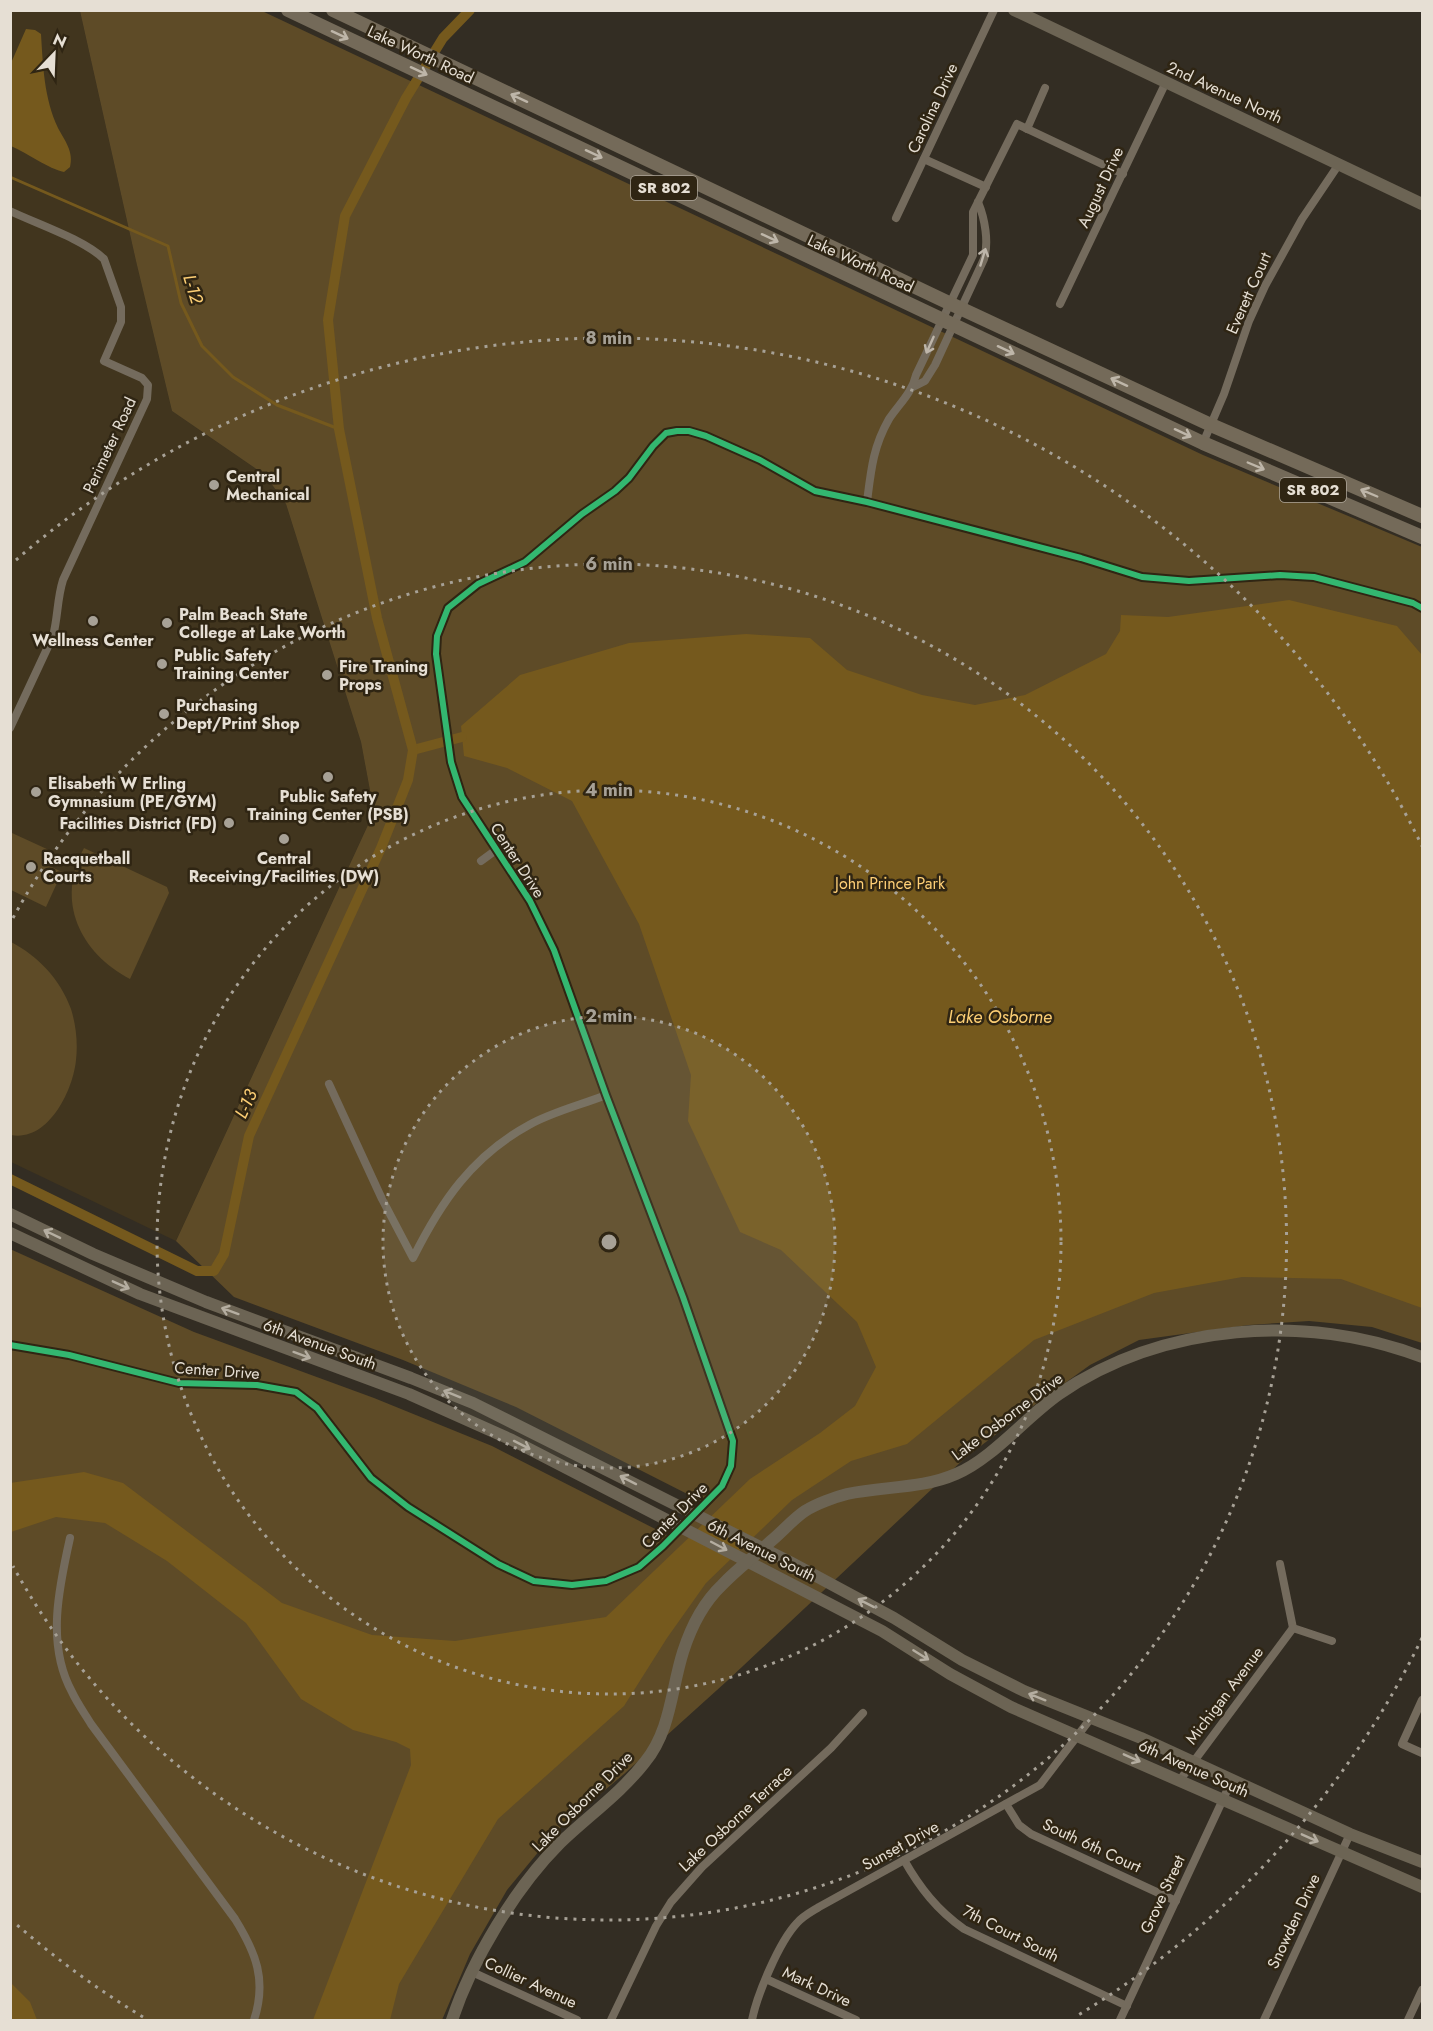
<svg xmlns="http://www.w3.org/2000/svg" width="1433" height="2031" font-family="Jost,sans-serif">
<style>
.built{fill:#41351e}
.green{fill:#5e4b27}
.water{fill:#75591d}
.lines{fill:none;stroke-linecap:round;stroke-linejoin:round}
.stream{stroke:#75591d;stroke-width:3}
.canal{stroke:#75591d;stroke-width:10}
.street{stroke:#746b5d;stroke-width:8}
.secondary{stroke:#6c6454;stroke-width:12}
.primary{stroke:#746a59;stroke-width:14}
.cycleway-casing{stroke:#2f2513;stroke-width:10}
.cycleway{stroke:#33b770;stroke-width:6}
.oneway{stroke:#beb6a9}
.oneway2{stroke:#beb6aa}
.oneway3{stroke:#b5aea1}
.ring{fill:none;stroke:#a7a196;stroke-width:3;stroke-dasharray:3 6}
.poi-dot{fill:#a7a196;stroke:#2f2513;stroke-width:2}
.labels{text-anchor:middle;stroke-width:5;stroke-linejoin:round;paint-order:stroke}
.shield{fill:#2f2513;stroke:#afa79a;stroke-width:1.5}
.shield-label{font-size:15px;font-weight:bold;fill:#e6dfd4}
.street-label{font-size:16px;fill:#e6dfd4;stroke:#2f2513}
.poi-label{font-size:16px;font-weight:bold;fill:#e6dfd4;stroke:#2f2513;text-anchor:start}
.park-label{font-size:16px;fill:#ffd077;stroke:#2f2513}
.water-label{font-size:18px;font-style:italic;fill:#fcce74;stroke:#2f2513}
.centre{fill:#a7a196;stroke:#2f2513;stroke-width:3}
.ring-label{font-size:18px;text-anchor:middle;font-weight:bold;fill:#a7a196;stroke:#2f2513;stroke-width:5;stroke-linejoin:round;paint-order:stroke}
</style>
<rect width="100%" height="100%" fill="#332d23"/>
<polygon class="built" points="10,11 80,11 136,261 172,411 265,475 286,504 361,742 374,812 176,1241 11,1162"/>
<g class="green">
<polygon points="80,11 262,11 1203,455 1422,547 1422,1343 1372,1327 1309,1321 1249,1325 1139,1340 1090,1365 1029,1409 965,1458 727,1681 624,1774 554,1833 507,1890 470,1954 442,2020 11,2020 10,1249 194,1332 374,1398 492,1446 671,1537 707,1504 516,1407 403,1360 234,1297 176,1241 374,812 361,742 286,504 265,475 172,411 136,261"/>
<polygon points="12,833 49,850 43,863 62,872 46,907 11,890"/>
<path d="M84 848 167 887 169 893 130 979C80 953 55 901 84 848Z"/>
<path d="M11 942C38 956 60 979 71 1009 76 1025 78 1043 76 1060 73 1091 48 1142 11 1135Z"/>
</g>
<g class="water">
<path d="M26 29 35 30 41 34C43 66 44 98 58 128 65 141 74 152 70 167L64 172C49 169 27 153 11 146V63Z"/>
<polygon points="1289,600 1397,626 1422,655 1422,1308 1341,1279 1242,1277 1154,1293 1034,1340 907,1444 851,1461 792,1500 706,1583 667,1638 624,1706 498,1819 399,1984 390,2020 313,2020 411,1765 410,1749 396,1742 353,1730 301,1699 246,1623 167,1561 105,1523 56,1517 11,1532 10,1483 84,1472 123,1483 282,1603 372,1635 455,1641 606,1617 750,1479 820,1433 855,1406 876,1367 857,1322 781,1250 740,1232 688,1121 691,1075 639,924 572,801 507,768 464,756 461,726 520,675 629,643 746,634 810,638 847,670 922,695 975,705 1025,695 1106,654 1120,631 1121,615 1168,617"/>
<polygon points="10,1982 30,2002 37,2020 11,2020"/>
</g>
<g class="lines">
<polyline class="stream" points="10,177 168,246 181,303 202,346 233,377 277,405 339,429"/>
<g class="canal">
<polyline points="413,750 462,737"/>
<polyline points="10,1179 197,1271 214,1271 224,1254 249,1136 381,848 408,780 413,750 377,618 339,429 328,320 345,216 406,98 443,38 470,10"/>
</g>
<g class="street">
<polyline points="1027,129 1045,88"/>
<polyline points="924,159 986,187"/>
<path d="M10 211C37 224 83 239 104 259L121 307V322L104 361 142 378 148 385 147 399 63 580C57 599 58 617 53 636L10 728"/>
<polyline points="896,218 994,10"/>
<polyline points="1060,304 1166,82"/>
<path d="M913 387 925 381 935 365 984 259C989 242 985 219 978 202"/>
<polyline points="1203,443 1224,394 1249,321 1265,286 1302,219 1339,164"/>
<path d="M867 502C871 470 873 447 889 419 899 404 912 393 916 375L973 255V212L1017 124 1123 174"/>
<polyline points="481,861 496,850"/>
<path d="M329 1084 382 1199 413 1258C441 1202 472 1156 529 1125 552 1112 581 1105 606 1095"/>
<polyline points="10,1345 69,1355 179,1383 257,1385 296,1392 317,1408 371,1478 408,1507 498,1564 534,1581 572,1585 606,1581 639,1567 663,1546 722,1486 731,1466 733,1441 683,1297 606,1095 554,950 530,901 462,797 451,762 436,654 437,636 448,608 478,584 525,562 582,514 615,491 629,478 653,446 666,433 677,431 689,431 706,436 760,460 815,491 867,502 1081,558 1142,577 1189,581 1280,575 1314,577 1413,603 1422,608"/>
<path d="M70 1538C59 1587 46 1645 72 1692 77 1703 85 1714 91 1724L235 1919C256 1953 267 1980 254 2020"/>
<polyline points="1280,1564 1293,1628 1332,1641"/>
<polyline points="1422,1700 1402,1744 1422,1753"/>
<polyline points="1180,1780 1293,1628"/>
<polyline points="1006,1804 1019,1825 1031,1834 1176,1901"/>
<path d="M904 1860C920 1888 937 1910 964 1929L1127 2006"/>
<polyline points="472,1972 577,2020"/>
<polyline points="766,1979 856,2020"/>
<polyline points="611,2020 656,1926 671,1902 702,1867 831,1748 863,1713"/>
<path d="M752 2020C757 1995 779 1942 797 1923 803 1916 811 1912 819 1907L1040 1785 1091 1718"/>
<polyline points="1120,2020 1232,1780"/>
<polyline points="1264,2020 1350,1834"/>
<polyline points="1408,2020 1422,1990"/>
</g>
<g class="secondary">
<polyline points="1014,10 1422,204"/>
<polyline points="10,1214 93,1254 206,1302 411,1378 473,1403 790,1562 894,1618 962,1660 1024,1691 1141,1738 1350,1834 1422,1862"/>
<polyline points="10,1233 140,1294 409,1394 512,1440 882,1631 950,1674 1011,1707 1422,1887"/>
<path d="M452 2020C472 1960 515 1888 560 1843 588 1816 621 1793 645 1762 671 1730 671 1690 683 1652 691 1627 703 1603 722 1585 737 1569 755 1556 771 1541 782 1532 793 1519 805 1511 816 1504 835 1497 847 1494 884 1486 922 1489 956 1474 992 1459 1026 1417 1059 1394 1163 1323 1307 1313 1422 1357"/>
</g>
<g class="primary">
<polyline points="288,10 1203,443 1422,537"/>
<polyline points="333,10 949,303 1211,425 1422,516"/>
</g>
<defs>
<polyline id="cycleway" points="10,1345 69,1355 179,1383 257,1385 296,1392 317,1408 371,1478 408,1507 498,1564 534,1581 572,1585 606,1581 639,1567 663,1546 722,1486 731,1466 733,1441 683,1297 606,1095 554,950 530,901 462,797 451,762 436,654 437,636 448,608 478,584 525,562 582,514 615,491 629,478 653,446 666,433 677,431 689,431 706,436 760,460 815,491 867,502 1081,558 1142,577 1189,581 1280,575 1314,577 1413,603 1422,608"/>
</defs>
<use href="#cycleway" class="cycleway-casing"/>
<use href="#cycleway" class="cycleway"/>
</g>
<defs><path id="oneway-shaft" d="M-6 0H5M1.5-3L5.5 0L1.5 3" fill="none" stroke-width="1.6" stroke-linecap="round" stroke-linejoin="round" transform="scale(1.5)"/></defs>
<g class="oneway">
<use href="#oneway-shaft" transform="translate(340 35) rotate(25)"/>
<use href="#oneway-shaft" transform="translate(419 71) rotate(25)"/>
<use href="#oneway-shaft" transform="translate(519 98) rotate(-155)"/>
<use href="#oneway-shaft" transform="translate(594 154) rotate(25)"/>
<use href="#oneway-shaft" transform="translate(770 238) rotate(25)"/>
<use href="#oneway-shaft" transform="translate(1006 350) rotate(25)"/>
<use href="#oneway-shaft" transform="translate(1119 382) rotate(-155)"/>
<use href="#oneway-shaft" transform="translate(1183 433) rotate(25)"/>
<use href="#oneway-shaft" transform="translate(1256 466) rotate(23)"/>
<use href="#oneway-shaft" transform="translate(1369 493) rotate(-157)"/>
</g>
<g class="oneway2">
<use href="#oneway-shaft" transform="translate(983 257) rotate(-73)"/>
<use href="#oneway-shaft" transform="translate(930 345) rotate(114)"/>
</g>
<g class="oneway3">
<use href="#oneway-shaft" transform="translate(52 1234) rotate(-154)"/>
<use href="#oneway-shaft" transform="translate(121 1285) rotate(24)"/>
<use href="#oneway-shaft" transform="translate(230 1311) rotate(-160)"/>
<use href="#oneway-shaft" transform="translate(302 1355) rotate(20)"/>
<use href="#oneway-shaft" transform="translate(452 1394) rotate(-158)"/>
<use href="#oneway-shaft" transform="translate(522 1445) rotate(27)"/>
<use href="#oneway-shaft" transform="translate(628 1480) rotate(-153)"/>
<use href="#oneway-shaft" transform="translate(719 1546) rotate(28)"/>
<use href="#oneway-shaft" transform="translate(866 1603) rotate(-153)"/>
<use href="#oneway-shaft" transform="translate(921 1655) rotate(32)"/>
<use href="#oneway-shaft" transform="translate(1037 1697) rotate(-158)"/>
<use href="#oneway-shaft" transform="translate(1132 1758) rotate(24)"/>
<use href="#oneway-shaft" transform="translate(1310 1838) rotate(24)"/>
</g>
<circle cx="609" cy="1242" r="226" fill="#a7a196" fill-opacity=".12"/>
<g class="ring">
<circle cx="609" cy="1242" r="226"/>
<circle cx="609" cy="1242" r="452"/>
<path d="M13 918A678 678 0 1 1 13 1566"/>
<path d="M1422 1638A904 904 0 0 1 1075 2017M143 2017A904 904 0 0 1 16 1924M16 560A904 904 0 0 1 1422 846"/>
</g>
<g class="poi-dot">
<circle cx="214" cy="485" r="6"/>
<circle cx="93" cy="621" r="6"/>
<circle cx="167" cy="623" r="6"/>
<circle cx="162" cy="664" r="6"/>
<circle cx="327" cy="675" r="6"/>
<circle cx="164" cy="714" r="6"/>
<circle cx="328" cy="777" r="6"/>
<circle cx="36" cy="792" r="6"/>
<circle cx="229" cy="823" r="6"/>
<circle cx="284" cy="839" r="6"/>
<circle cx="31" cy="867" r="6"/>
</g>
<g class="labels">
<g class="shield">
<rect x="631" y="176" width="66" height="24" rx="4.5"/>
<rect x="1280" y="478" width="66" height="24" rx="4.5"/>
</g>
<g class="shield-label">
<text x="664" y="193">SR 802</text>
<text x="1313" y="495">SR 802</text>
</g>
<g class="street-label">
<text transform="translate(421 54) rotate(25)" y="6">Lake Worth Road</text>
<text transform="translate(1225 92) rotate(25)" y="6">2nd Avenue North</text>
<text transform="translate(932 108) rotate(-65)" y="6">Carolina Drive</text>
<text transform="translate(1100 187) rotate(-65)" y="6">August Drive</text>
<text transform="translate(861 263) rotate(25)" y="6">Lake Worth Road</text>
<text transform="translate(1248 293) rotate(-66)" y="6">Everett Court</text>
<text transform="translate(109 445) rotate(-65)" y="6">Perimeter Road</text>
<text transform="translate(518 860) rotate(57)" y="6">Center Drive</text>
<text transform="translate(320 1344) rotate(20)" y="6">6th Avenue South</text>
<text transform="translate(217 1370) rotate(4)" y="6">Center Drive</text>
<text transform="translate(1007 1416) rotate(-37)" y="6">Lake Osborne Drive</text>
<text transform="translate(674 1515) rotate(-45)" y="6">Center Drive</text>
<text transform="translate(762 1550) rotate(27)" y="6">6th Avenue South</text>
<text transform="translate(1224 1695) rotate(-53)" y="6">Michigan Avenue</text>
<text transform="translate(1194 1768) rotate(24)" y="6">6th Avenue South</text>
<text transform="translate(582 1801) rotate(-45)" y="6">Lake Osborne Drive</text>
<text transform="translate(735 1818) rotate(-43)" y="6">Lake Osborne Terrace</text>
<text transform="translate(900 1845) rotate(-29)" y="6">Sunset Drive</text>
<text transform="translate(1092 1845) rotate(25)" y="6">South 6th Court</text>
<text transform="translate(1162 1894) rotate(-65)" y="6">Grove Street</text>
<text transform="translate(1293 1921) rotate(-65)" y="6">Snowden Drive</text>
<text transform="translate(1011 1933) rotate(27)" y="6">7th Court South</text>
<text transform="translate(531 1982) rotate(25)" y="6">Collier Avenue</text>
<text transform="translate(817 1986) rotate(25)" y="6">Mark Drive</text>
</g>
<g class="poi-label">
<text x="226" y="482">Central<tspan x="226" dy="18">Mechanical</tspan></text>
<text x="179" y="620">Palm Beach State<tspan x="179" dy="18">College at Lake Worth</tspan></text>
<text x="93" y="646" text-anchor="middle">Wellness Center</text>
<text x="174" y="661">Public Safety<tspan x="174" dy="18">Training Center</tspan></text>
<text x="339" y="672">Fire Traning<tspan x="339" dy="18">Props</tspan></text>
<text x="176" y="711">Purchasing<tspan x="176" dy="18">Dept/Print Shop</tspan></text>
<text x="48" y="789">Elisabeth W Erling<tspan x="48" dy="18">Gymnasium (PE/GYM)</tspan></text>
<text x="328" y="802" text-anchor="middle">Public Safety<tspan x="328" dy="18">Training Center (PSB)</tspan></text>
<text x="217" y="829" text-anchor="end">Facilities District (FD)</text>
<text x="43" y="864">Racquetball<tspan x="43" dy="18">Courts</tspan></text>
<text x="284" y="864" text-anchor="middle">Central<tspan x="284" dy="18">Receiving/Facilities (DW)</tspan></text>
</g>
<g class="park-label">
<text x="890" y="889">John Prince Park</text>
</g>
<g class="water-label">
<text transform="translate(193 289) rotate(73)" y="6">L-12</text>
<text x="1000" y="1023">Lake Osborne</text>
<text transform="translate(246 1104) rotate(-65)" y="6">L-13</text>
</g>
</g>
<circle cx="609" cy="1242" r="9" class="centre"/>
<g class="ring-label">
<text x="609" y="344">8 min</text>
<text x="609" y="570">6 min</text>
<text x="609" y="796">4 min</text>
<text x="609" y="1022">2 min</text>
</g>
<rect width="1433" height="2031" fill="none" stroke="#e6dfd4" stroke-width="24"/>
<g transform="translate(54 54) rotate(23)" stroke="#2f2513" stroke-width="4.5" paint-order="stroke">
<path d="M0-4.5L10 22L0 15L-10 22Z" fill="#e6dfd4"/>
<text y="-9" font-size="16" font-weight="bold" text-anchor="middle" fill="#e6dfd4">N</text>
</g>
</svg>
